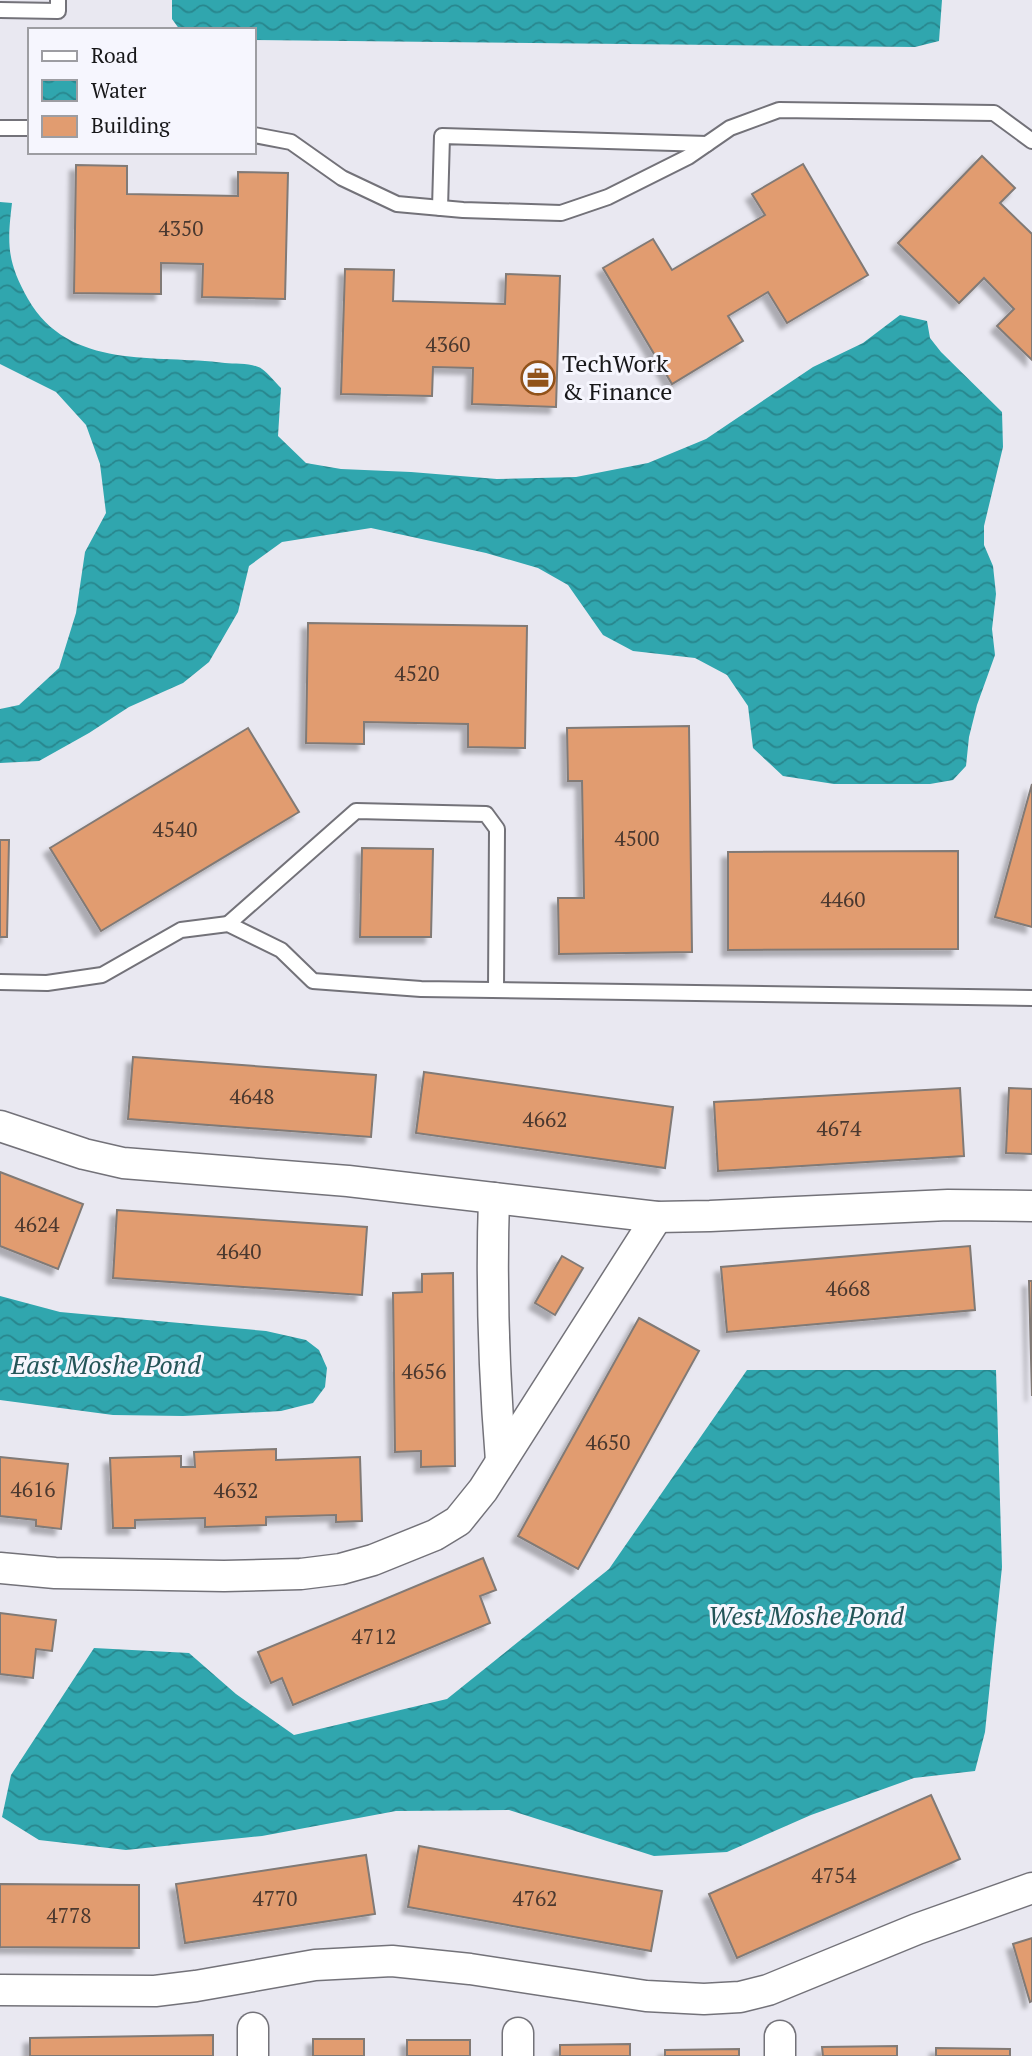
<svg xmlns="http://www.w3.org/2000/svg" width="1032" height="2056" font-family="'PT Serif',serif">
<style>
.water{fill:url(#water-waves)}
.building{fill:#e19c70;stroke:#817a76;stroke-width:2;filter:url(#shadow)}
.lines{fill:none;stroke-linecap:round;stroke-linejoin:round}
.lane-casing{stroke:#737279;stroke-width:18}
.street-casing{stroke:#737279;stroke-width:33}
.lane{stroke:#fff;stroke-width:14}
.street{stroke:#fff;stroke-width:30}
.labels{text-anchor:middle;stroke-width:6;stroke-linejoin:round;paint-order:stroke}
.number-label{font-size:21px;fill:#4a382f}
.poi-label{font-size:24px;fill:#171719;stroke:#f6f6fe;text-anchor:start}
.water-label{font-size:26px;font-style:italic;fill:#245558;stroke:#f6f6fe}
</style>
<defs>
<pattern id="water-waves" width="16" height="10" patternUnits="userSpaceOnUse" patternTransform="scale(1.75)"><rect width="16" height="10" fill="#30a6ae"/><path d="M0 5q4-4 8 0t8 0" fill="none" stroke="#28868d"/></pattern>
<filter id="shadow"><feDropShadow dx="-6" dy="6" stdDeviation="2" flood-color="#0004"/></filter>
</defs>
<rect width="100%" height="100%" fill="#e9e8f1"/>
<g class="water">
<polygon points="172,0 942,0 939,41 915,47 254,40 254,30 180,30 172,19"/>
<path d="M0 202 12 203C7 244 7 262 28 299 69 371 156 354 225 363 236 364 254 363 262 369 269 374 275 382 281 388L278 436 306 463 341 469 411 472 497 479 576 477 648 463 706 439 813 367 863 343 900 315 927 321 930 338 941 352 1002 412 1003 447 984 526V545L993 566 996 594 992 629 995 655 977 705 969 737 966 766 953 780 930 784H834L783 776 753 748 748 706 727 675 695 658 633 651 603 635 568 585 538 568 486 553 371 528 282 542 249 566 238 612 209 662 183 683 129 707 89 733 39 761 0 763V709L19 705 59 668 76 613 85 552 106 513 100 464 86 425 56 392 0 364Z"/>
<polygon points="0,1296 60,1312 266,1331 306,1340 319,1350 327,1368 325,1387 313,1403 281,1411 183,1416 113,1415 0,1400"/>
<polygon points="747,1370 996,1370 1002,1567 985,1732 975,1771 914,1778 811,1815 727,1852 654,1856 509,1810 396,1811 262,1836 126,1850 39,1840 2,1817 11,1775 94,1648 189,1653 236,1694 294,1735 447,1699 609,1569"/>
</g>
<g class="building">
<polygon points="982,156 1015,188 1000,203 1032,234 1032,360 997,326 1014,309 984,278 959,303 898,243"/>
<polygon points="803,164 868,275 787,323 768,292 728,316 743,341 672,384 603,268 653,239 672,270 765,215 752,194"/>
<polygon points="76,165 127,166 127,194 238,196 238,172 288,173 285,299 202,297 203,264 161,263 161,294 74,293"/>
<polygon points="345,269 394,270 393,301 505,304 506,274 560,276 556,407 472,404 473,368 433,367 432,396 341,394"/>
<polygon points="308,623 527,626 525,748 468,747 468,724 364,722 364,744 306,743"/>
<polygon points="689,726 692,952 559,954 558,898 584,898 582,781 568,781 567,728"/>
<polygon points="248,728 299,812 101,931 50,848"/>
<polygon points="1032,784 1032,927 995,917"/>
<polygon points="0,840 9,840 7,937 0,937"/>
<polygon points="362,848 433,849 431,937 360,937"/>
<polygon points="958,851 958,949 728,950 728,852"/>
<polygon points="133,1057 376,1075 371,1137 128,1119"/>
<polygon points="424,1072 673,1107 665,1168 416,1133"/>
<polygon points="960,1088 964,1156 718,1171 714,1102"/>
<polygon points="1009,1088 1032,1089 1032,1154 1006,1153"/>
<polygon points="0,1172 83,1204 58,1269 0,1246"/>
<polygon points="117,1210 367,1227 362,1295 113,1278"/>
<polygon points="970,1246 975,1310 727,1332 721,1267"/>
<polygon points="562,1256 583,1268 555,1315 535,1303"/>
<polygon points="453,1273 455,1466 421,1467 421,1451 395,1452 393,1293 422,1292 422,1274"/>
<polygon points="1029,1281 1032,1281 1032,1396"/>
<polygon points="639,1318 699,1351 578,1569 518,1536"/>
<polygon points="276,1449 276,1460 360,1457 362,1521 336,1522 336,1515 266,1517 266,1525 205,1527 205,1518 135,1520 135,1528 113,1528 110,1458 181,1456 181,1467 195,1467 194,1452"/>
<polygon points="0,1457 68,1464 61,1529 36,1526 36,1520 0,1516"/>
<polygon points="483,1558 496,1590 480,1596 490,1623 293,1705 282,1678 271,1683 258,1652"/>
<polygon points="0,1613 56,1620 52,1651 36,1649 33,1678 0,1674"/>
<polygon points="931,1795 960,1859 737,1958 709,1894"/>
<polygon points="419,1846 662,1891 651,1951 408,1907"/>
<polygon points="366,1855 375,1914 185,1943 176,1884"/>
<polygon points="0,1884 139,1885 139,1948 0,1947"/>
<polygon points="1032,1938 1032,2001 1030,2002 1013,1944"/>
<polygon points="213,2035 213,2056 30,2056 30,2038"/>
<rect x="313" y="2039" width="51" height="17"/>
<rect x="407" y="2040" width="63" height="16"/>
<polygon points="630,2044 630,2056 560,2056 560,2045"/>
<polygon points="897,2046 897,2056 823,2056 822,2047"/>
<polygon points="936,2048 1010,2049 1010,2056 936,2056"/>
<polygon points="739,2049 739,2056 665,2056 665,2050"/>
</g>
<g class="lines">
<defs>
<g id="lane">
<polyline points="0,10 58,11 58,0"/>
<polyline points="0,128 30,128"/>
<polyline points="254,135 291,142 342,178 397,204 463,210 561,213 608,197 688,157 730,128 779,110 994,113 1032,141"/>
<polyline points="440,208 442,136 707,144"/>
<polyline points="228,924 356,811 486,814 497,829 496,989"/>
<polyline points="0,982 47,983 102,975 181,930 228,924 281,950 313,981 421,989 1032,998"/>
</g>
<g id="street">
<polyline points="0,1126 84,1154 123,1163 348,1181 657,1217 710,1216 948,1205 1032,1206"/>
<path d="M494 1198C491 1285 494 1374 501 1461"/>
<polyline points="0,1568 55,1573 224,1576 301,1574 341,1569 373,1560 435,1535 458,1521 483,1490 657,1217"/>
<polyline points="0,1990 155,1991 196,1986 315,1965 392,1961 470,1969 646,1996 704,1999 740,1997 768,1990 917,1929 1032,1888"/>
<polyline points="253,2056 253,2028"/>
<polyline points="518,2056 518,2033"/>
<polyline points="780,2056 780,2036"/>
</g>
</defs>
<use href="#lane" class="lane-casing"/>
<use href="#street" class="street-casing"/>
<use href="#lane" class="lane"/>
<use href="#street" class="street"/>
</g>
<defs>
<symbol id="office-ring" viewBox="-11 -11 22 22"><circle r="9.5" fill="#f6f6fe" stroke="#91521a" stroke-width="1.5"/><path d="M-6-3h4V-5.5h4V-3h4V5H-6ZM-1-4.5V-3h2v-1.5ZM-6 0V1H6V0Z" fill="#91521a"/></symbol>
</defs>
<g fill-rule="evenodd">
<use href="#office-ring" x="519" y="359" width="38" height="38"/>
</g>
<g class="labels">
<g class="number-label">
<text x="181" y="236">4350</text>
<text x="448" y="352">4360</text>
<text x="417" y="681">4520</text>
<text x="175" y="837">4540</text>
<text x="637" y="846">4500</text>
<text x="843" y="907">4460</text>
<text x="252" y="1104">4648</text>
<text x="545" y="1127">4662</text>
<text x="839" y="1136">4674</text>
<text x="37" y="1232">4624</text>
<text x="239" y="1259">4640</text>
<text x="848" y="1296">4668</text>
<text x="424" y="1379">4656</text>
<text x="608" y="1450">4650</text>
<text x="33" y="1497">4616</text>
<text x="236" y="1498">4632</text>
<text x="374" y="1644">4712</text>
<text x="834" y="1883">4754</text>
<text x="275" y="1906">4770</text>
<text x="535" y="1906">4762</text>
<text x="69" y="1923">4778</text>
</g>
<g class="poi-label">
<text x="562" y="372">TechWork<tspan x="562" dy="28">&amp; Finance</tspan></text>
</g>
<g class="water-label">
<text x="106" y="1374">East Moshe Pond</text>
<text x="806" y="1625">West Moshe Pond</text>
</g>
</g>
<rect x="28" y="28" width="228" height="126" fill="#f6f6fe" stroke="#9d9da2" stroke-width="2"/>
<rect x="42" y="51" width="35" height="10" fill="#ffffff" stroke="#9d9da2" stroke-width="2"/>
<text x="91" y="63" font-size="21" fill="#171719">Road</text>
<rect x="42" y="80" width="35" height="21" fill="url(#water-waves)" stroke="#9d9da2" stroke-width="2"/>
<text x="91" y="98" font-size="21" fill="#171719">Water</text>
<rect x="42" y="116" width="35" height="21" fill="#e19c70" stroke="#9d9da2" stroke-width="2"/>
<text x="91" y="133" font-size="21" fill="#171719">Building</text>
</svg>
